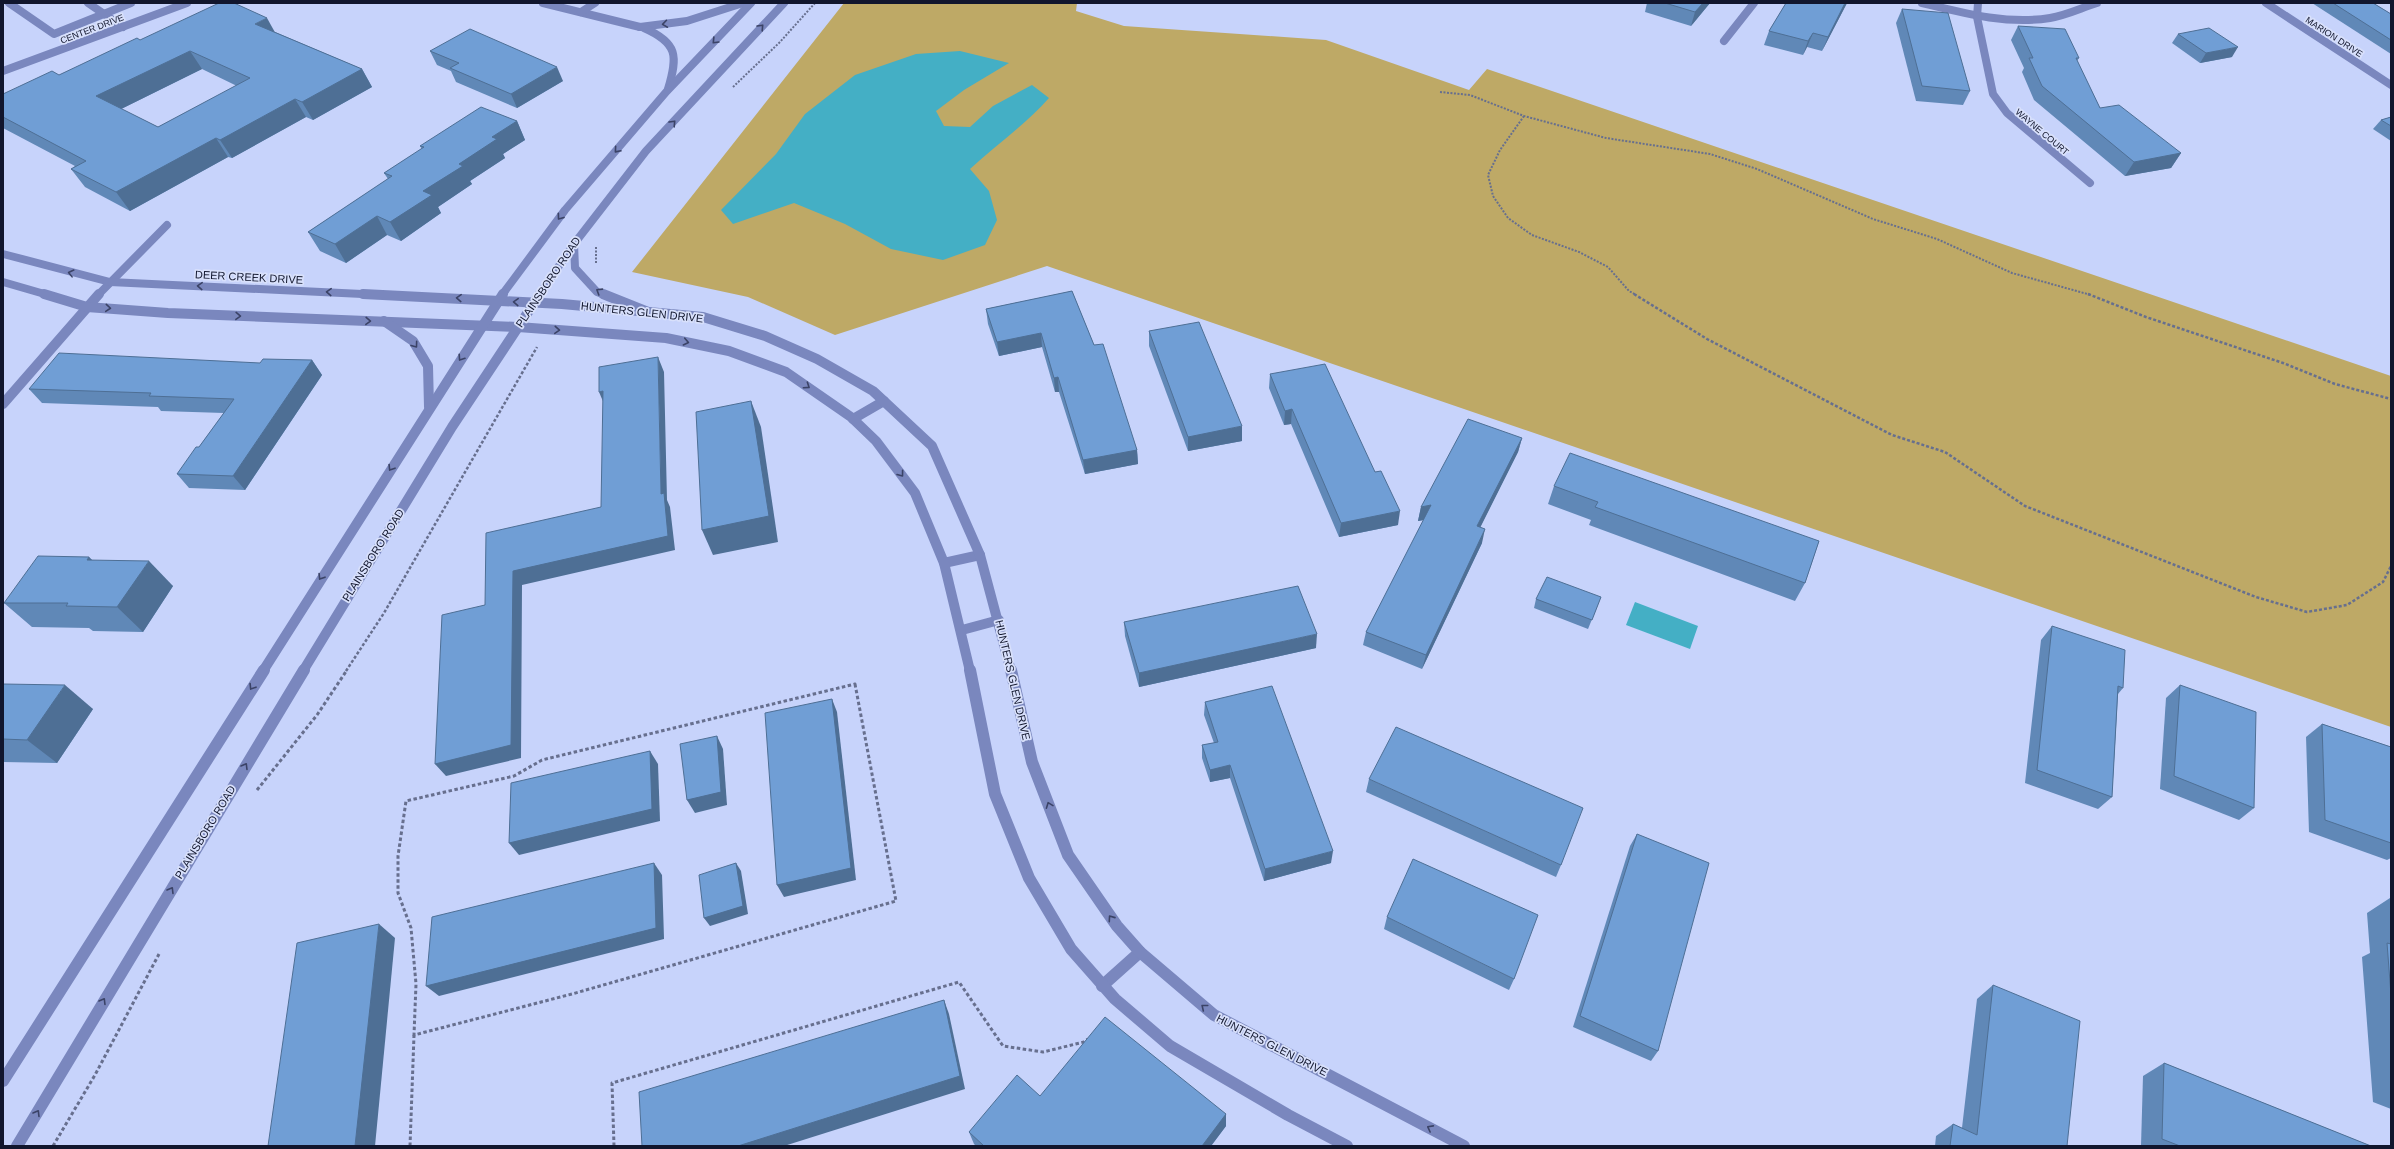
<svg xmlns="http://www.w3.org/2000/svg" width="2394" height="1149" font-family="Arial,sans-serif">
<style>
.green{fill:#bea966}
.water{fill:#44afc5}
.lines{fill:none;stroke-linecap:round;stroke-linejoin:round}
.path-far2{stroke:#676f8e;stroke-width:2;stroke-dasharray:2 1.5;stroke-linecap:butt}
.path-far1{stroke:#676f8e;stroke-width:2.5;stroke-dasharray:3 2;stroke-linecap:butt}
.path{stroke:#676f8e;stroke-width:3;stroke-dasharray:3.5 2.5;stroke-linecap:butt}
.service-far2{stroke:#7a87be;stroke-width:8}
.service-far1{stroke:#7a87be;stroke-width:10}
.service{stroke:#7a87be;stroke-width:12}
.minor-far2{stroke:#7a87be;stroke-width:8}
.minor-far1{stroke:#7a87be;stroke-width:10}
.minor{stroke:#7a87be;stroke-width:12}
.tertiary-far2{stroke:#7a87be;stroke-width:8}
.tertiary-far1{stroke:#7a87be;stroke-width:10}
.tertiary{stroke:#7a87be;stroke-width:12}
.wall{fill:#6088b7;fill-rule:evenodd}
.shaded-wall{fill:#4e6f95}
.building{fill:#709ed5;stroke:#4e6f95;fill-rule:evenodd}
.oneway{stroke:#3b4367}
.labels{text-anchor:middle;stroke-width:3.5;stroke-linejoin:round;paint-order:stroke}
.far-street-label{font-size:9px;fill:#11162d;stroke:#d8e0fb}
.street-label{font-size:11px;fill:#11162d;stroke:#d8e0fb}
</style>
<rect width="100%" height="100%" fill="#c7d3fb"/>
<polygon class="green" points="844,3 1077,3 1076,11 1124,26 1326,40 1469,90 1487,69 2391,376 2391,727 1047,266 835,335 748,297 632,272"/>
<g class="water">
<path d="M960 51 1009 63 964 90 936 111 944 126 970 127 993 106 1032 85 1049 98C1025 125 996 145 970 169L989 191 997 220 985 245 943 260 891 249 845 224 794 203 733 224 721 210 776 154 805 114 855 75 916 54Z"/>
<polygon points="1635,602 1698,626 1690,649 1626,625"/>
</g>
<g class="lines">
<g class="path-far2">
<polyline points="733,87 780,42 815,3"/>
<polyline points="1440,92 1470,95 1524,116 1606,138 1710,154 1757,169 1873,219 1937,239 2012,273 2091,295"/>
<polyline points="1524,116 1500,150 1488,175 1493,196 1508,218 1532,235 1579,252 1608,267 1629,291 1636,295"/>
<polyline points="596,247 596,264"/>
</g>
<g class="path-far1">
<polyline points="1634,294 1707,339 1892,435 1945,452 2025,506 2256,597 2307,612 2347,605 2383,582 2391,566"/>
<polyline points="2088,294 2146,317 2283,363 2335,384 2391,399"/>
<polyline points="346,671 384,613 537,347"/>
</g>
<g class="path">
<polygon points="855,684 896,901 572,994 414,1035 416,984 411,928 398,893 398,856 406,801 514,776 542,760"/>
<polyline points="257,790 317,715 347,670"/>
<polyline points="53,1146 95,1075 159,954"/>
<polyline points="410,1146 414,1035"/>
<polyline points="614,1146 612,1083 959,982 1003,1046 1043,1052 1084,1042 1088,1039"/>
</g>
<g class="service-far2">
<polyline points="9,3 54,34 131,3"/>
<polyline points="98,295 167,225"/>
</g>
<g class="service-far1">
<polyline points="3,404 99,294"/>
<polyline points="853,419 884,401"/>
<polyline points="944,563 980,555"/>
<polyline points="962,630 999,620"/>
</g>
<polyline class="service" points="1102,986 1140,952"/>
<g class="minor-far2">
<polyline points="88,3 123,27"/>
<polyline points="543,3 640,27"/>
<path d="M1922 3C1963 13 2007 25 2050 18 2067 15 2081 8 2097 3"/>
<polyline points="1978,3 1977,17 1993,94 2007,113 2090,183"/>
<polyline points="2266,3 2391,85"/>
<polyline points="581,12 595,3"/>
<polyline points="1724,41 1754,3"/>
<polyline points="3,71 187,3"/>
<polyline points="3,254 110,282 383,295"/>
<polyline points="3,282 48,295"/>
</g>
<g class="minor-far1">
<polyline points="44,294 87,307 168,313 518,327 666,338 729,351 786,372 851,417 876,441 915,493 944,563 970,671"/>
<polyline points="363,294 562,304 703,317 765,336 817,359 873,391 932,446 980,555 1011,671"/>
</g>
<g class="minor">
<polyline points="970,670 995,794 1029,878 1071,949 1115,999 1170,1046 1288,1115 1347,1146"/>
<polyline points="1011,670 1032,762 1068,855 1117,926 1140,952 1214,1015 1464,1146"/>
</g>
<g class="tertiary-far2">
<polyline points="640,27 687,21 743,3"/>
<path d="M644 28C678 43 678 56 668 89"/>
<polyline points="574,244 575,268 597,292 605,295"/>
<polyline points="502,295 565,210 667,91 751,3"/>
<polyline points="539,295 574,244 646,151 784,3"/>
</g>
<g class="tertiary-far1">
<polyline points="603,294 648,312"/>
<polyline points="384,321 413,341 428,366 429,407"/>
<polyline points="263,671 503,294"/>
<polyline points="303,671 452,427 540,294"/>
</g>
<g class="tertiary">
<polyline points="3,1081 264,670"/>
<polyline points="17,1146 304,670"/>
</g>
</g>
<g class="wall">
<polygon points="1647,3 1710,3 1691,26 1645,12"/>
<polygon points="1786,3 1847,3 1822,51 1807,47 1803,55 1764,45 1769,31"/>
<polygon points="2312,3 2373,3 2391,14 2391,54"/>
<polygon points="1902,9 1970,91 1963,105 1916,101 1896,23"/>
<polygon points="2018,26 2079,58 2077,61 2100,108 2181,153 2171,168 2125,176 2034,100 2022,72 2024,68 2011,40"/>
<path d="M275 32 362 69 372 87 313 120 306 117 232 158 228 157 130 211 85 187 71 169 75 166 3 128V94L59 75 140 40ZM202 69 237 86 158 127 121 109Z"/>
<polygon points="2178,34 2232,57 2200,63 2172,43"/>
<polygon points="430,51 563,81 517,108 456,82 451,71 437,65"/>
<polygon points="2391,117 2391,141 2373,129 2381,120"/>
<polygon points="517,121 525,140 503,154 505,158 470,181 472,184 438,207 441,213 401,241 387,235 346,263 320,251 308,232 388,179 384,173 422,149 420,146"/>
<polygon points="1072,291 1137,450 1138,464 1085,474 1059,392 1055,392 1042,347 999,356 988,324 986,309"/>
<polygon points="1149,331 1242,441 1188,451 1149,346"/>
<polygon points="312,360 322,375 245,490 189,488 177,474 199,447 224,413 161,411 158,407 42,403 29,389 260,363"/>
<polygon points="1270,374 1375,472 1398,525 1339,537 1291,424 1284,425 1269,388"/>
<polygon points="1522,438 1518,452 1480,527 1482,543 1422,669 1363,645 1366,632 1424,520 1418,521 1421,507"/>
<polygon points="1554,486 1819,541 1805,583 1795,601 1589,525 1591,520 1548,504"/>
<polygon points="89,557 92,560 173,586 143,632 93,631 89,628 32,627 4,603"/>
<polygon points="1601,597 1588,629 1534,608 1536,599"/>
<polygon points="1124,622 1316,648 1139,687 1125,636"/>
<polygon points="2052,626 2123,688 2118,694 2112,797 2098,809 2025,783 2041,640"/>
<polygon points="3,684 93,709 57,763 3,762"/>
<polygon points="2180,685 2254,808 2239,820 2160,789 2166,698"/>
<polygon points="1205,702 1331,863 1264,881 1230,778 1210,782 1202,758 1202,745 1214,743 1204,715"/>
<polygon points="2322,724 2391,747 2391,858 2387,860 2309,832 2306,737"/>
<polygon points="1369,779 1561,865 1556,877 1366,792"/>
<polygon points="1637,834 1658,1051 1651,1061 1573,1027 1630,846"/>
<polygon points="2390,898 2391,898 2391,1109 2373,1102 2362,957 2370,953 2367,913"/>
<polygon points="1387,917 1514,979 1509,990 1384,929"/>
<polygon points="1993,985 2067,1146 1935,1146 1936,1136 1953,1124 1962,1128 1977,999"/>
<polygon points="2164,1063 2371,1146 2141,1146 2143,1076"/>
<polygon points="1040,1096 1226,1114 1226,1126 1211,1146 976,1146 974,1144 969,1132"/>
</g>
<g class="shaded-wall">
<polygon points="1703,3 1710,3 1691,26 1695,12"/>
<polygon points="1845,3 1847,3 1822,51 1828,37"/>
<polygon points="267,18 277,36 255,24"/>
<polygon points="1813,33 1807,47 1803,55 1808,41"/>
<polygon points="2238,47 2232,57 2200,63 2206,53"/>
<polygon points="190,51 202,69 109,115 96,96"/>
<polygon points="557,67 563,81 517,108 511,94"/>
<polygon points="362,69 372,87 313,120 302,102"/>
<polygon points="295,99 306,117 232,158 220,140"/>
<polygon points="517,121 525,140 503,154 505,158 470,181 472,184 438,207 441,213 401,241 390,222 423,191 492,137"/>
<polygon points="216,138 228,157 130,211 116,192"/>
<polygon points="2181,153 2171,168 2125,176 2134,162"/>
<polygon points="377,216 387,235 346,263 335,244"/>
<polygon points="1041,333 1042,347 999,356 997,342"/>
<polygon points="658,357 664,372 667,500 670,507 675,550 522,585 521,758 446,776 435,764 513,571 661,494"/>
<polygon points="312,360 322,375 245,490 233,476"/>
<polygon points="1058,377 1059,392 1055,392 1054,378"/>
<polygon points="603,391 605,406 599,392"/>
<polygon points="751,401 761,427 778,542 713,555 702,530"/>
<polygon points="1292,409 1291,424 1284,425 1285,411"/>
<polygon points="1242,426 1242,441 1188,451 1188,437"/>
<polygon points="1522,438 1518,452 1474,540 1477,526"/>
<polygon points="1137,450 1138,464 1085,474 1083,460"/>
<polygon points="1431,505 1429,519 1418,521 1421,507"/>
<polygon points="1400,511 1398,525 1339,537 1341,523"/>
<polygon points="1485,529 1482,543 1422,669 1426,655"/>
<polygon points="89,557 114,582 87,560"/>
<polygon points="149,561 173,586 143,632 117,607"/>
<polygon points="1317,634 1316,648 1139,687 1139,673"/>
<polygon points="65,685 93,709 57,763 27,740"/>
<polygon points="832,699 837,712 856,880 784,897 777,885"/>
<polygon points="717,736 723,749 727,805 695,813 687,800"/>
<polygon points="650,751 658,764 660,821 519,855 509,843"/>
<polygon points="1230,765 1230,778 1210,782 1210,770"/>
<polygon points="1333,851 1331,863 1264,881 1265,869"/>
<polygon points="654,863 662,875 664,939 439,996 426,986"/>
<polygon points="736,863 741,871 748,914 710,926 704,918"/>
<polygon points="379,924 395,938 375,1146 353,1146"/>
<polygon points="944,1000 949,1014 965,1089 784,1146 738,1146"/>
<polygon points="1226,1114 1226,1126 1211,1146 1202,1146"/>
</g>
<g class="building">
<path d="M219 3H234L267 18 255 24 362 69 302 102 295 99 220 140 216 138 116 192 71 169 86 161 3 117V94L52 71 59 75 137 38 140 40ZM190 51 250 78 158 127 96 96Z"/>
<polygon points="1665,3 1703,3 1695,12"/>
<polygon points="1786,3 1845,3 1828,37 1813,33 1808,41 1769,31"/>
<polygon points="2333,3 2373,3 2391,14 2391,40"/>
<polygon points="1902,9 1948,13 1970,91 1922,86"/>
<polygon points="2018,26 2065,29 2079,58 2076,58 2100,108 2119,105 2181,153 2134,162 2042,86 2029,58 2033,58"/>
<polygon points="2209,28 2238,47 2206,53 2178,34"/>
<polygon points="470,29 557,67 511,94 450,68 459,63 430,51"/>
<polygon points="481,107 517,121 492,137 497,139 459,164 463,166 423,191 432,195 390,222 377,216 335,244 308,232 392,176 384,173 424,147 420,146"/>
<polygon points="2391,117 2391,126 2381,120"/>
<polygon points="1072,291 1094,345 1103,344 1137,450 1083,460 1058,377 1054,378 1041,333 997,342 986,309"/>
<polygon points="1199,322 1242,426 1188,437 1149,331"/>
<polygon points="59,353 260,363 263,359 312,360 233,476 177,474 196,447 199,447 234,399 149,396 151,393 29,389"/>
<polygon points="658,357 661,494 664,493 668,536 513,571 511,745 435,764 442,615 485,605 486,533 601,507 603,391 599,392 599,367"/>
<polygon points="1325,364 1375,472 1381,471 1400,511 1341,523 1292,409 1285,411 1270,374"/>
<polygon points="751,401 769,516 702,530 696,412"/>
<polygon points="1468,419 1522,438 1477,526 1485,529 1426,655 1366,632 1431,505 1421,507"/>
<polygon points="1570,453 1819,541 1805,583 1595,507 1598,502 1554,486"/>
<polygon points="38,556 89,557 87,560 149,561 117,607 66,606 68,603 4,603"/>
<polygon points="1547,577 1601,597 1592,620 1536,599"/>
<polygon points="1298,586 1317,634 1139,673 1124,622"/>
<polygon points="2052,626 2125,650 2123,688 2118,686 2112,797 2037,770"/>
<polygon points="3,684 65,685 27,740 3,739"/>
<polygon points="2180,685 2256,712 2254,808 2174,776"/>
<polygon points="1272,686 1333,851 1265,869 1230,765 1210,770 1202,745 1218,742 1205,702"/>
<polygon points="832,699 851,868 777,885 765,713"/>
<polygon points="2322,724 2391,747 2391,843 2325,820"/>
<polygon points="1396,727 1583,808 1561,865 1369,779"/>
<polygon points="717,736 721,792 687,800 680,744"/>
<polygon points="650,751 652,809 509,843 511,783"/>
<polygon points="1637,834 1709,863 1658,1051 1580,1016"/>
<polygon points="1413,859 1538,915 1514,979 1387,917"/>
<polygon points="654,863 656,928 426,986 432,917"/>
<polygon points="736,863 743,906 704,918 699,875"/>
<polygon points="379,924 355,1146 268,1146 297,943"/>
<polygon points="2387,943 2391,944 2391,995"/>
<polygon points="1993,985 2080,1021 2067,1146 1950,1146 1953,1124 1977,1135"/>
<polygon points="944,1000 960,1076 738,1146 642,1146 639,1092"/>
<polygon points="1105,1017 1226,1114 1202,1146 984,1146 969,1132 1017,1075 1040,1096"/>
<polygon points="2164,1063 2371,1146 2180,1146 2162,1139"/>
</g>
<defs><path id="oneway-chevron" d="M-2-3.5L2.5 0L-2 3.5" fill="none" stroke-width="1.6" stroke-linecap="round" stroke-linejoin="round"/></defs>
<g class="oneway">
<use href="#oneway-chevron" transform="translate(665 24) rotate(172)"/>
<use href="#oneway-chevron" transform="translate(761 27) rotate(-47)"/>
<use href="#oneway-chevron" transform="translate(715 41) rotate(134)"/>
<use href="#oneway-chevron" transform="translate(673 123) rotate(-47)"/>
<use href="#oneway-chevron" transform="translate(617 150) rotate(131)"/>
<use href="#oneway-chevron" transform="translate(560 217) rotate(126)"/>
<use href="#oneway-chevron" transform="translate(71 273) rotate(-166)"/>
<use href="#oneway-chevron" transform="translate(200 286) rotate(-177)"/>
<use href="#oneway-chevron" transform="translate(599 291) rotate(-148)"/>
<use href="#oneway-chevron" transform="translate(329 292) rotate(-177)"/>
<use href="#oneway-chevron" transform="translate(459 298) rotate(-177)"/>
<use href="#oneway-chevron" transform="translate(516 302) rotate(-177)"/>
<use href="#oneway-chevron" transform="translate(108 308) rotate(5)"/>
<use href="#oneway-chevron" transform="translate(238 316) rotate(2)"/>
<use href="#oneway-chevron" transform="translate(368 321) rotate(2)"/>
<use href="#oneway-chevron" transform="translate(557 330) rotate(4)"/>
<use href="#oneway-chevron" transform="translate(686 342) rotate(12)"/>
<use href="#oneway-chevron" transform="translate(415 345) rotate(54)"/>
<use href="#oneway-chevron" transform="translate(461 358) rotate(124)"/>
<use href="#oneway-chevron" transform="translate(807 386) rotate(34)"/>
<use href="#oneway-chevron" transform="translate(391 468) rotate(122)"/>
<use href="#oneway-chevron" transform="translate(901 474) rotate(53)"/>
<use href="#oneway-chevron" transform="translate(321 577) rotate(122)"/>
<use href="#oneway-chevron" transform="translate(252 687) rotate(122)"/>
<use href="#oneway-chevron" transform="translate(245 766) rotate(-59)"/>
<use href="#oneway-chevron" transform="translate(1049 805) rotate(-111)"/>
<use href="#oneway-chevron" transform="translate(171 890) rotate(-59)"/>
<use href="#oneway-chevron" transform="translate(1111 918) rotate(-125)"/>
<use href="#oneway-chevron" transform="translate(103 1001) rotate(-59)"/>
<use href="#oneway-chevron" transform="translate(1204 1007) rotate(-141)"/>
<use href="#oneway-chevron" transform="translate(37 1113) rotate(-59)"/>
<use href="#oneway-chevron" transform="translate(1430 1128) rotate(-152)"/>
</g>
<g class="labels">
<g class="far-street-label">
<text transform="translate(92 29) rotate(-21)" y="3">CENTER DRIVE</text>
<text transform="translate(2334 37) rotate(33)" y="3">MARION DRIVE</text>
<text transform="translate(2042 132) rotate(40)" y="3">WAYNE COURT</text>
</g>
<g class="street-label">
<text transform="translate(249 277) rotate(3)" y="4">DEER CREEK DRIVE</text>
<text transform="translate(548 282) rotate(-56)" y="4">PLAINSBORO ROAD</text>
<text transform="translate(642 312) rotate(6)" y="4">HUNTERS GLEN DRIVE</text>
<text transform="translate(373 555) rotate(-58)" y="4">PLAINSBORO ROAD</text>
<text transform="translate(1013 680) rotate(77)" y="4">HUNTERS GLEN DRIVE</text>
<text transform="translate(205 832) rotate(-59)" y="4">PLAINSBORO ROAD</text>
<text transform="translate(1272 1045) rotate(27)" y="4">HUNTERS GLEN DRIVE</text>
</g>
</g>
<rect width="2394" height="1149" fill="none" stroke="#11162d" stroke-width="8"/>
</svg>
